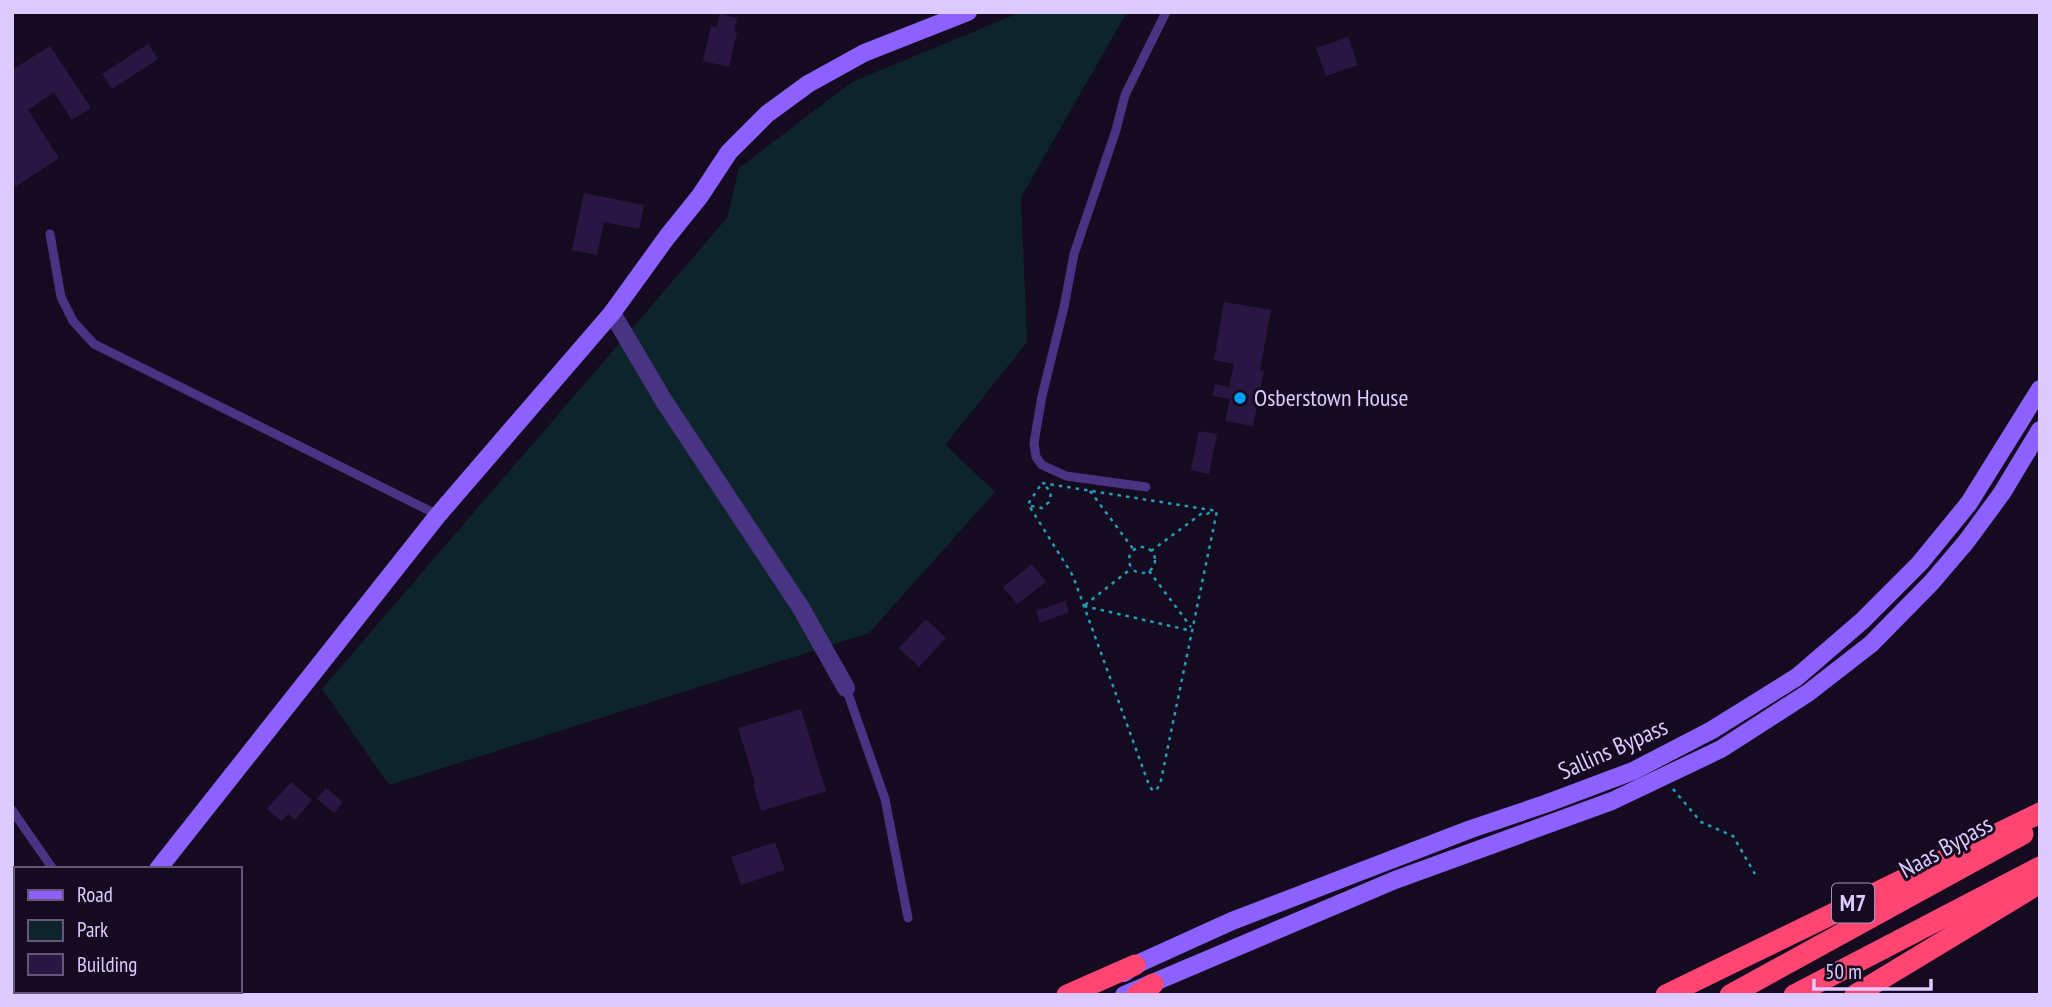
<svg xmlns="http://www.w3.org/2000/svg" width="2052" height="1007" font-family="'PT Sans Narrow',sans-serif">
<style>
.green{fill:#0e242b}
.building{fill:#2a1642}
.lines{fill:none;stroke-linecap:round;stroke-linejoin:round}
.path{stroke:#259db8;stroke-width:2.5;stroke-dasharray:3.5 5;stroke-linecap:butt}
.lane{stroke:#493383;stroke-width:9}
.street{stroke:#493383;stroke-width:18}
.secondary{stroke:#8c61ff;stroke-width:18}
.highway{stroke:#ff4571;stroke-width:21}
.poi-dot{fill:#00a0f5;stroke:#140b20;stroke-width:2.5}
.labels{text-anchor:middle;stroke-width:6;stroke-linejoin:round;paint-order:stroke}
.shield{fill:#140b20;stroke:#a191bc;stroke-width:2}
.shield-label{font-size:23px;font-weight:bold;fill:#ddcaff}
.poi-label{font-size:24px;fill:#ddcaff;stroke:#140b20;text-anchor:start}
.street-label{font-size:24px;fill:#ddcaff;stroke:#140b20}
</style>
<rect width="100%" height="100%" fill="#140b20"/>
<polygon class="green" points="1021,12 1127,12 1021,197 1027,342 945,445 995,492 869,633 389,785 322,689 727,218 739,168 852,82"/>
<g class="building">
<polygon points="720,14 737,18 734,31 737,32 729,67 703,61 711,26 717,27"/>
<polygon points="1348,37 1358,65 1326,76 1316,48"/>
<polygon points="148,44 158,59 112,89 102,74"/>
<polygon points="50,46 91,108 72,120 54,92 28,110 59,158 12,189 12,70"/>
<polygon points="584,193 644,205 639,229 604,222 597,255 572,250"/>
<polygon points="1224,302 1271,310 1260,370 1264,371 1253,426 1225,421 1230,399 1213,396 1215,384 1229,387 1234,364 1214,360"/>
<polygon points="1199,431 1217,434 1209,474 1191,470"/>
<polygon points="1032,564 1046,582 1017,604 1003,587"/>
<polygon points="1065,601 1069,612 1040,623 1036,611"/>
<polygon points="926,619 946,638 919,667 899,648"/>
<polygon points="801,709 826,791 761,811 753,784 755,783 738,728"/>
<polygon points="291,782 312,800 295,820 288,814 282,821 267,809"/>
<polygon points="326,788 343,802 334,813 317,799"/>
<polygon points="775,842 785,870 741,885 731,857"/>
</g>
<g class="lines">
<g class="path">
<polygon points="1042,483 1217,511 1160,785 1156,790 1153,791 1149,785 1073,576 1028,504"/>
<polyline points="1090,491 1134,550"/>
<polyline points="1031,506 1042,508 1049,502 1051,493 1044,484"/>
<circle cx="1142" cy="560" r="13"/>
<polyline points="1151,551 1201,514 1205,515 1211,512"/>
<polyline points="1149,571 1191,627"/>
<polyline points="1085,605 1132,568"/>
<polyline points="1084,606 1192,631"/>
<polyline points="1673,789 1701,822 1733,836 1755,874"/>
</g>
<g class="lane">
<polyline points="50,234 61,297 73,321 94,344 438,515"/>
<polyline points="1146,487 1066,476 1042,465 1036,457 1034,443 1042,396 1064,307 1074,254 1116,130 1125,95 1166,12"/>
<polyline points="846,688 885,799 908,918"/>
<polyline points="12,810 53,869"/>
</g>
<polyline class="street" points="612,313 664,401 801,608 846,688"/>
<g class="secondary">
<polyline points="158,869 438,515 612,313 667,237 700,196 729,152 767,114 808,84 864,53 968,12"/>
<polyline points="1124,973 1135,965 1232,921 1471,829 1545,804 1633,771 1712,730 1797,677 1862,621 1920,563 1969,503 2040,389"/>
<polyline points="20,995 25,991"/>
<polyline points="1124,995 1395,880 1612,801 1721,749 1808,693 1871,644 1931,583 1966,542 2002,493 2040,430"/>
</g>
<g class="highway">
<polyline points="1067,995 1135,965"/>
<polyline points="1137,995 1153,984"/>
<polyline points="1666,995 2040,813"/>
<polyline points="1730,995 2023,834"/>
<polyline points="1794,995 2040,867"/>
<polyline points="1855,995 2040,883"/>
</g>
</g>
<circle class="poi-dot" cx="1240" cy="398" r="7"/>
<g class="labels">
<rect class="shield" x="1832" y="883.5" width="42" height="39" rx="5"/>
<g class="shield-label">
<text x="1853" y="911">M7</text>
</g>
<g class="poi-label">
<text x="1254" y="406">Osberstown House</text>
</g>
<g class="street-label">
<text transform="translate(1613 749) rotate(-24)" y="8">Sallins Bypass</text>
<text transform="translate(1946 847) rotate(-29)" y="8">Naas Bypass</text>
</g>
</g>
<rect width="2052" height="1007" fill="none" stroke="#ddcaff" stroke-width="28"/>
<rect x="14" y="867" width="228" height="126" fill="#140b20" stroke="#645779" stroke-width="2"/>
<rect x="28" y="890" width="35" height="10" fill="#8c61ff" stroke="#645779" stroke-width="2"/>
<text x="77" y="902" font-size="21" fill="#ddcaff">Road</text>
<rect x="28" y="920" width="35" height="21" fill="#0e242b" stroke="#645779" stroke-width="2"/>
<text x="77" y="937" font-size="21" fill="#ddcaff">Park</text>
<rect x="28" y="954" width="35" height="21" fill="#2a1642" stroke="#645779" stroke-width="2"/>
<text x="77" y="972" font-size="21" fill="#ddcaff">Building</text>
<path d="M1814 979v10h117v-10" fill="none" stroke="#ddcaff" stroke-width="3.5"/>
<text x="1825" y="979" font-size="21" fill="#ddcaff" stroke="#140b20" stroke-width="5" paint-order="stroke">50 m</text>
</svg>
